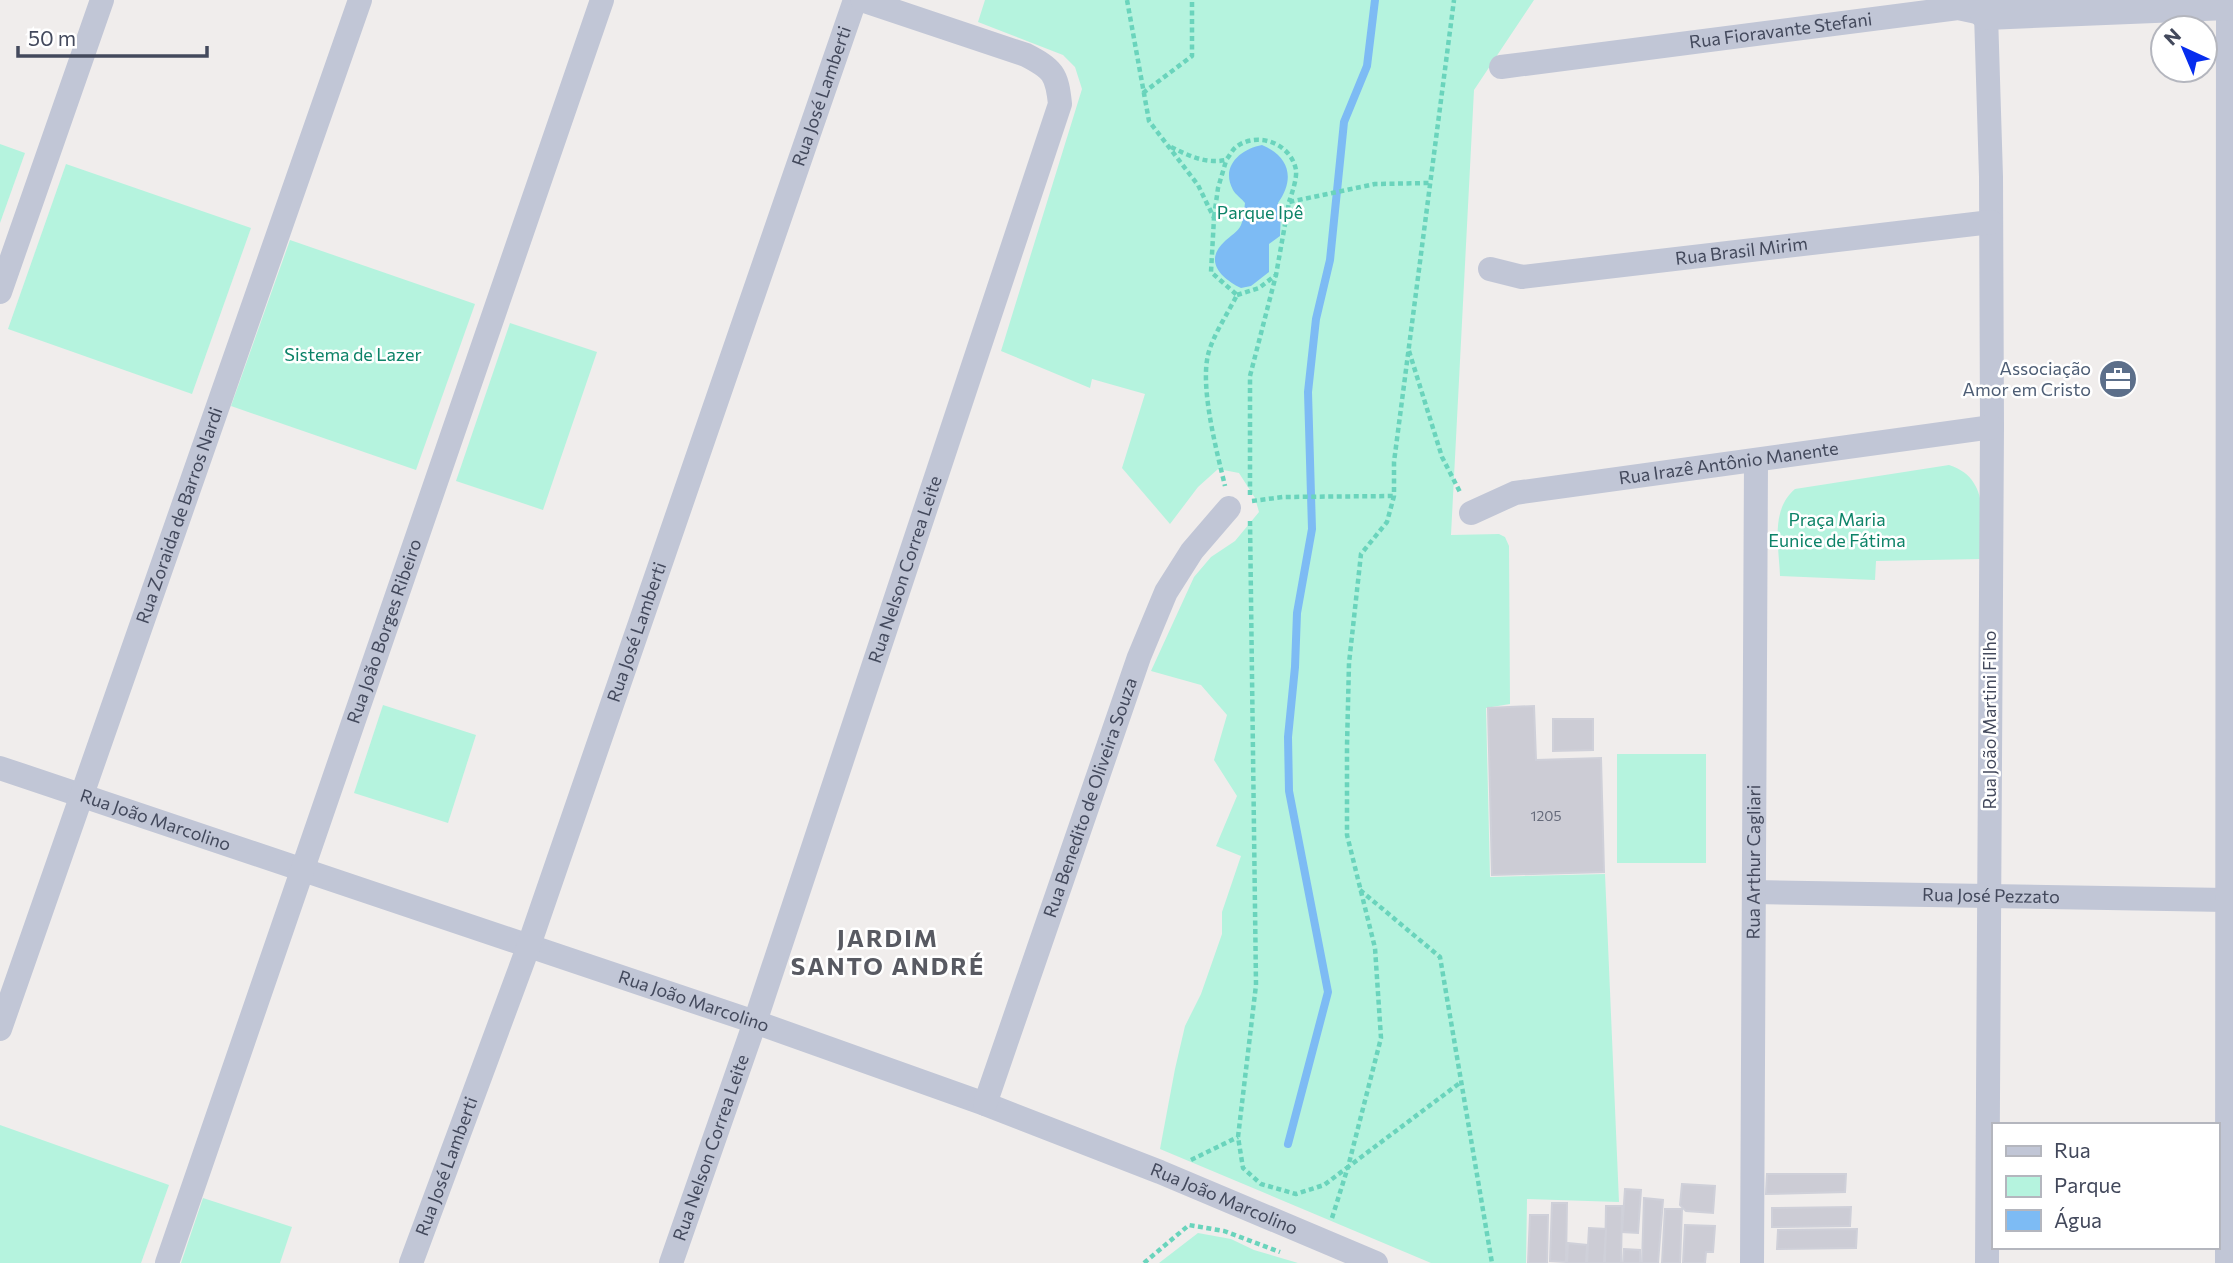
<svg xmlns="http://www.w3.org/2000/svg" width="2233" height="1263" font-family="Commissioner,sans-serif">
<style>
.green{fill:#b5f3de}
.water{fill:#7dbbf4}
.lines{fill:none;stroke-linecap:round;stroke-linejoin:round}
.stream{stroke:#7dbbf4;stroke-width:8}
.building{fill:#ccccd5;stroke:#cfd0d9;stroke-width:2}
.path{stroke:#6ad4bc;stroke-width:4.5;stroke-dasharray:5 3.5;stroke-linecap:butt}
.minor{stroke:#c1c6d6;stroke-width:24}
.tertiary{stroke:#c1c6d6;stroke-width:32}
.labels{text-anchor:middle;stroke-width:5;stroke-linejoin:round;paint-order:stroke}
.number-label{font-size:14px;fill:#656a7a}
.street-label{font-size:18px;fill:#43495c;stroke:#fff}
.park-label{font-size:18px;fill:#0d8368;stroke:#fff}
.service-label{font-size:18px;fill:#4e5e75;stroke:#fff;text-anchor:end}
.district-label{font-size:24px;font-weight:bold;letter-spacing:2px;fill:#585a62;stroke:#fff}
</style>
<rect width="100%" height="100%" fill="#f0edec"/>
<g class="green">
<polygon points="985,0 1534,0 1474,90 1451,535 1499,534 1505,537 1509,546 1510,704 1486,708 1490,877 1605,874 1619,1202 1527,1199 1526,1263 1431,1263 1160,1149 1175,1069 1185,1026 1201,994 1222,934 1222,912 1241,856 1216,846 1237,796 1214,760 1227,715 1201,685 1151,671 1194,577 1211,557 1235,541 1259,512 1255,498 1239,473 1218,469 1198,487 1170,524 1122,468 1145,394 1092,379 1090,388 1001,351 1082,89 1075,67 1063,55 978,22"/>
<polygon points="0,144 25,153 0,223"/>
<polygon points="66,164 251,228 192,394 8,329"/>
<polygon points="290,240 475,304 416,470 231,406"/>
<polygon points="510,323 597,352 543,510 456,481"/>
<path d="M1949 465C1991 478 1982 523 1982 559L1876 561 1875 580 1780 576C1779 547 1770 510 1795 489Z"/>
<polygon points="383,705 476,735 448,823 354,793"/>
<rect x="1617" y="754" width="89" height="109"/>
<polygon points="0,1125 169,1185 141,1263 0,1263"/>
<polygon points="203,1198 292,1227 280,1263 181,1263"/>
<polygon points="1198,1233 1231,1239 1254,1250 1298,1263 1159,1263"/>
</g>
<path class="water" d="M1262 145C1290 157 1295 179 1278 203L1281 211 1280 236 1269 244V272L1251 286 1241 288C1221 278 1203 261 1225 241 1230 236 1238 232 1241 225 1244 218 1244 210 1245 203 1242 199 1235 194 1233 190 1220 166 1241 149 1262 145Z"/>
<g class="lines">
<polyline class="stream" points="1288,1144 1328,992 1289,791 1288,737 1295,667 1297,613 1312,529 1308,392 1316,319 1330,260 1344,122 1367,66 1375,0"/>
</g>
<g class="building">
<polygon points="1534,706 1536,760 1601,758 1604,872 1492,875 1488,708"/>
<polygon points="1553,719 1593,719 1593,750 1553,751"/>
<polygon points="1767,1174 1846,1174 1845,1192 1766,1194"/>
<polygon points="1682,1184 1715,1186 1713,1213 1686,1211 1680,1205"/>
<polygon points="1625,1189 1641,1190 1638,1233 1622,1232"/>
<polygon points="1644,1198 1663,1200 1658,1263 1642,1263"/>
<polygon points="1552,1203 1567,1203 1566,1262 1550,1261"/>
<polygon points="1606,1206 1622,1206 1621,1263 1605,1263"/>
<polygon points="1851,1207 1850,1226 1772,1227 1772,1208"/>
<polygon points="1665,1209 1682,1209 1680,1263 1662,1263"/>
<polygon points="1530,1215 1548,1215 1547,1263 1528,1263"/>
<polygon points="1685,1225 1715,1226 1713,1252 1706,1252 1705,1263 1683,1263"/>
<polygon points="1589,1228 1606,1229 1604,1263 1587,1263"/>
<polygon points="1857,1229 1856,1248 1777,1249 1778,1230"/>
<polygon points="1568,1243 1587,1245 1586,1263 1567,1263"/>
<polygon points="1624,1249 1640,1250 1640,1263 1623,1263"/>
</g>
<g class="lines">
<g class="path">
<path d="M1127 0 1149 121 1198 185 1214 218 1211 272 1237 295C1228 313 1212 337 1208 355 1200 389 1217 452 1225 486"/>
<polyline points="1143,93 1192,56 1192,0"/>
<path d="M1171 147C1189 156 1206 164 1226 160 1229 157 1232 150 1236 147 1257 131 1291 143 1296 170 1297 179 1292 193 1289 202"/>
<polyline points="1214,217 1218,188 1226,161"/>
<polyline points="1237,295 1259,288 1276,275 1289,202 1375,184 1430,183"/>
<polyline points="1409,351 1442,457 1461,494"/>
<polyline points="1250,495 1250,376 1276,275"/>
<polyline points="1252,501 1283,497 1394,496"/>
<polyline points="1250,521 1256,985 1238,1137 1243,1168 1261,1184 1296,1194 1324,1185 1348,1167 1381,1038 1375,948 1347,835 1347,746 1349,663 1361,554 1387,522 1394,496 1394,462 1454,0"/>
<polyline points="1360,890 1440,957 1492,1263"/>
<polyline points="1191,1160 1238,1137"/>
<polyline points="1332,1218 1348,1167 1461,1082"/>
<polyline points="1144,1263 1189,1225 1224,1231 1280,1252"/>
</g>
<g class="minor">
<path id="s1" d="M1501 67 1958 8 1986 14 1991 177 1992 427 1987 1263"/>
<path id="s2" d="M1490 269 1522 277 1991 222"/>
<polyline points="0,292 102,0"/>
<path id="s3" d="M1471 513 1515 493 1992 427"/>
<path id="s4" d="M0 768 755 1022 985 1104 1160 1172 1376 1263"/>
<path id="s5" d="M1755 892 2227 900"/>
<path id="s6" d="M0 1029 360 0"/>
<path id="s7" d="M985 1104 1139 657 1166 592 1192 551 1229 508"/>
<path id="s8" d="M167 1263 602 0"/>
<path id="s9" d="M411 1263 529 945 855 0"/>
<path id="s10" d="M671 1263 755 1022 1060 104C1057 74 1053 69 1026 55L862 0"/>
<path id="s11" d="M1752 1263 1756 461"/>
<polyline points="2227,1263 2228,4"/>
</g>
<polyline class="tertiary" points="1984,0 1986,14 2228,4 2228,0"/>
</g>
<defs>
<symbol id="office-disc" viewBox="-11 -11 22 22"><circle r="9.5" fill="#5c6f8a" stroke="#fff"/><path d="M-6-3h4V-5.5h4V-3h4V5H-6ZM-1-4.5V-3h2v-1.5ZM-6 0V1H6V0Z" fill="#fff"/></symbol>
</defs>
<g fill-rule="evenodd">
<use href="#office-disc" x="2096" y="357" width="44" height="44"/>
</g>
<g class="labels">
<g class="number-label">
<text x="1546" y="821">1205</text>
</g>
<g class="street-label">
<text dy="6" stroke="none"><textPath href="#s1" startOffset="282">Rua Fioravante Stefani</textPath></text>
<text dy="6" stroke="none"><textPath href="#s9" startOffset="1237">Rua José Lamberti</textPath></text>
<text dy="6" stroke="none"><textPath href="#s2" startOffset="254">Rua Brasil Mirim</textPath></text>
<text dy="6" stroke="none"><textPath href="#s3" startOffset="264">Rua Irazê Antônio Manente</textPath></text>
<text dy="6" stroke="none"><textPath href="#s6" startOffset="544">Rua Zoraida de Barros Nardi</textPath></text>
<text dy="6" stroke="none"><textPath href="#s10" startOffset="732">Rua Nelson Correa Leite</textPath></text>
<text dy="6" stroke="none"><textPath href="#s8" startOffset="668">Rua João Borges Ribeiro</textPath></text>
<text dy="6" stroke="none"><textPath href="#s9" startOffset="670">Rua José Lamberti</textPath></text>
<text transform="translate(1990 720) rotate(-90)" y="6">Rua João Martini Filho</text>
<text dy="6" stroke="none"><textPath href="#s7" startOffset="324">Rua Benedito de Oliveira Souza</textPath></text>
<text dy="6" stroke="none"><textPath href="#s4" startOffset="164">Rua João Marcolino</textPath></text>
<text dy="6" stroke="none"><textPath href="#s11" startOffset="401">Rua Arthur Cagliari</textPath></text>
<text dy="6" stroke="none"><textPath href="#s5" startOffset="236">Rua José Pezzato</textPath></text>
<text dy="6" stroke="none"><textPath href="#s4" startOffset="732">Rua João Marcolino</textPath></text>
<text dy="6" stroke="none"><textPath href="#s10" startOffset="122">Rua Nelson Correa Leite</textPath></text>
<text dy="6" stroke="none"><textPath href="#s9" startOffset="103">Rua José Lamberti</textPath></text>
<text dy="6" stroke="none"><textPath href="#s4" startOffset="1298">Rua João Marcolino</textPath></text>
</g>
<g class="park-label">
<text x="1260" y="219">Parque Ipê</text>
<text x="353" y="361">Sistema de Lazer</text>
<text x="1837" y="526">Praça Maria<tspan x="1837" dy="21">Eunice de Fátima</tspan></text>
</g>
<g class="service-label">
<text x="2091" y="375">Associação<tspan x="2091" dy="21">Amor em Cristo</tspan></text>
</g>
<g class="district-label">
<text x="888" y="947">JARDIM<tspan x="888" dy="28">SANTO ANDRÉ</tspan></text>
</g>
</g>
<rect x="1992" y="1123" width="228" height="126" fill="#ffffff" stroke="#b4b6be" stroke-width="2"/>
<rect x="2006" y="1146" width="35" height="10" fill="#c1c6d6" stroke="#b4b6be" stroke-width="2"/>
<text x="2054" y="1158" font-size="21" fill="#43495c">Rua</text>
<rect x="2006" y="1176" width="35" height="21" fill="#b5f3de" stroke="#b4b6be" stroke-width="2"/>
<text x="2054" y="1193" font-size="21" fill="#43495c">Parque</text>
<rect x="2006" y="1210" width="35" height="21" fill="#7dbbf4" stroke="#b4b6be" stroke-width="2"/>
<text x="2054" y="1228" font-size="21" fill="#43495c">Água</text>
<g transform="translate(2184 49) rotate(316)"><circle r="33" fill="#ffffff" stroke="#b4b6be" stroke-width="2"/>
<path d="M0-5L12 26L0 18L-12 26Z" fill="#072dee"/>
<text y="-10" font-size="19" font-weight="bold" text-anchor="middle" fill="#43495c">N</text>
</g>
<path d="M18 46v10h189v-10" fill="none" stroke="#43495c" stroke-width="3.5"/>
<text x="28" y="46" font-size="21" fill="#43495c" stroke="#ffffff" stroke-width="5" paint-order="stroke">50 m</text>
</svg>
